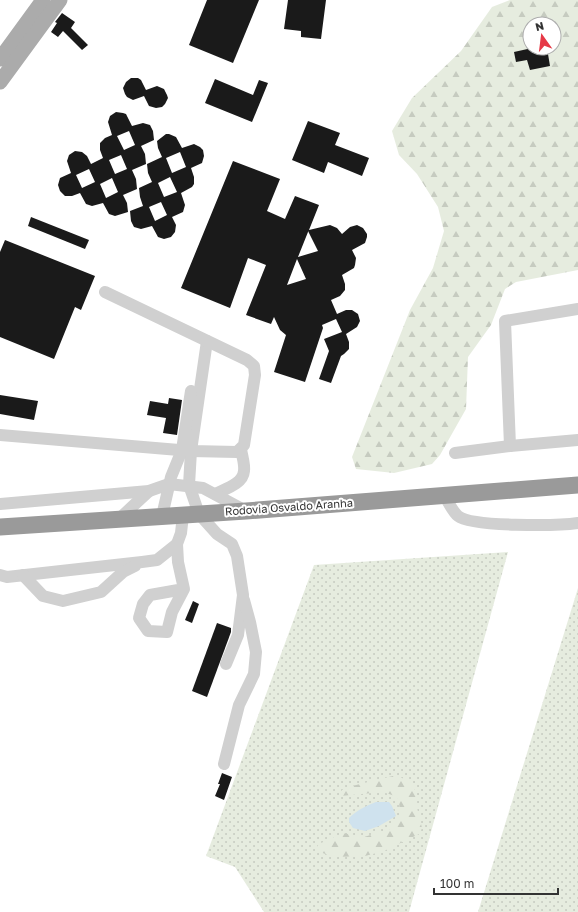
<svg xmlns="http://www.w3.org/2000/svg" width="578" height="912" font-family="'Golos Text',sans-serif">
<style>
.grass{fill:url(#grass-dots)}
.forest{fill:url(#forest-firs);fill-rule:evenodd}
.water{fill:#cfe2ee}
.building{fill:#1a1a1a;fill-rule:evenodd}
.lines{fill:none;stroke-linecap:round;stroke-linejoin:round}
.minor{stroke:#d0d0d0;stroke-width:12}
.major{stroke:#ababab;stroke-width:15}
.highway{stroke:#9a9a9a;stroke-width:17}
.labels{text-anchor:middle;stroke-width:4;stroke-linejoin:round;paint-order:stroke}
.street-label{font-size:11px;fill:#333;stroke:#fff}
</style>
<defs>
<pattern id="grass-dots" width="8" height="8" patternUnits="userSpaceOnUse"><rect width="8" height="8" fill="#e6ecdf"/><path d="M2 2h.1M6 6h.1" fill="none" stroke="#c6cbc0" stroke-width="1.8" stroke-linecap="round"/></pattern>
<pattern id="forest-firs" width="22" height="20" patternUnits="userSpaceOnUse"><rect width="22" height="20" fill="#e6ecdf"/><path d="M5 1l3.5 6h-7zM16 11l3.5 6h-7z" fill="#c6cbc0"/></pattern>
</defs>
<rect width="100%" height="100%" fill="#fff"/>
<g class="grass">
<polygon points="508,552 409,912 264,912 235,867 206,856 314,565"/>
<polygon points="578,588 578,912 478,912"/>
</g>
<g class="forest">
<path d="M510 0H578V270L516 282 505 289 491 325 468 357 466 409 440 455 432 464 394 473 356 469 352 457 410 310 433 268 444 231 438 207 417 174 399 155 392 131 412 98 461 51 492 7ZM530 24H554V48H530Z"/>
<polygon points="393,776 400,777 412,783 417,795 417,808 422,828 419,834 384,851 365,856 333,857 315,850 319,844 343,833 364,837 390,829 400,814 399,801 395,796 383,792 340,796 342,790 348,787"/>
</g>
<path class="water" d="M376 802H389L392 806 396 816 379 826 365 831 353 828 349 822V818C357 810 366 806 376 802Z"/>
<g class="building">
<polygon points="207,0 259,0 233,63 189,45"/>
<polygon points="288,0 326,0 321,39 301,37 301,31 284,29"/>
<polygon points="62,13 75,22 71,28 88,45 82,50 63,31 58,37 51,32 57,23 55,22"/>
<polygon points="532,48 547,48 550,66 530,70 527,60 516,62 514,52"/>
<polygon points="131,78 138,78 141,80 146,90 157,86 164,89 167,95 168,98 165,104 162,107 156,108 149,106 144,96 133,100 127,97 125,94 123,88 126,82"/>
<polygon points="215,79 253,95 259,80 268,83 252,122 205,103"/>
<path d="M116 112 123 113 126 114 132 126 143 123 150 125 153 131 154 140 141 146 145 154 146 164 132 170 136 179 137 189 123 195 127 203 128 212 115 216 109 214 103 203 92 206 86 204 80 193 72 196H65L60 191 58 185 60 178 71 173 67 161 69 155 75 151 82 152 87 156 91 164 103 158 100 150V143L105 138 112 135 108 122 110 116ZM129 131 135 145 124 150 117 136ZM121 155 127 169 115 174 109 160ZM89 169 95 182 82 188 76 175ZM112 178 118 192 106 198 100 184Z"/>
<polygon points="308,121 340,133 335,145 369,158 362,176 328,162 324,173 292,160"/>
<path d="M166 134H169L176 137 182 148 194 144 200 147 203 150 204 156 202 163 191 168 194 177V184L192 187 181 193 185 205 183 212 172 217 176 225 175 232 171 237 164 239 158 237 152 226 141 229 134 227 131 221 130 211 143 206 140 197 139 188 152 182 148 173 147 164 162 157 158 148 157 141ZM180 152 186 167 172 173 166 158ZM170 177 177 192 164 197 158 183ZM161 202 167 215 155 221 149 207Z"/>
<path d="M233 161 280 179 267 211 285 219 295 196 319 205 309 230 330 225 337 228 342 234 350 227 357 225 363 228 367 234V237L365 243 352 250 356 258 355 265 354 268 342 275 345 284V290L340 296 331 300 337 314 346 310H352L358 314 360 321 357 327 346 334 349 342V349L344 354 341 356 331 383 319 379 329 351 324 339 342 332 336 319 322 325 323 328 305 382 274 372 286 335 280 330 274 317 271 324 246 315 266 265 248 258 230 308 181 288ZM308 231 318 251 298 257 308 232ZM297 259 306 279 287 285Z"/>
<polygon points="31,217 89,240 85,249 28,226"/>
<polygon points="5,240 95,276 81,310 75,307 54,359 0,337 0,252"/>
<polygon points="0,395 38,401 34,420 0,414"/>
<polygon points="169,398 182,400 177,435 163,433 166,418 147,415 150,401 168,404"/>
<polygon points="193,601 199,604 192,623 185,620"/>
<polygon points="217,623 231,628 231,632 207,697 192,691"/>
<polygon points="222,773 232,777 224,800 215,796 220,784 218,784"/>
</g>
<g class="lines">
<g class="minor">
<polyline points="207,341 191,451 189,485 199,514 217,534 232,544 237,556 243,595 238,635 226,664"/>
<polyline points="0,435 191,451 237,452 244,445 255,375 254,366 247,360 105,292"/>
<polyline points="510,446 505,321 578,309"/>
<polyline points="455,453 510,446 578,440"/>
<path d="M215 494C225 489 243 484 244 471 245 464 242 456 241 449"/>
<path d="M444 495C448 501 452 511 458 516 471 527 558 526 578 523"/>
<polyline points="0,504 149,491 169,484 203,488 246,511"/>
<polyline points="183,515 181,533 177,544 178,562 184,589 172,612 167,632 148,631 139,618 143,604 150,595 184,589"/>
<polyline points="162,516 171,477 182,450 191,391"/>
<polyline points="119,519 149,491"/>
<polyline points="0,575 7,577 142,562 157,560 177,544"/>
<polyline points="23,575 43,596 63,601 101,592 123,572 135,566"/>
<polyline points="224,764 239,705 254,674 256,652 250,622 244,600"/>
</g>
<g class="major">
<polyline points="0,59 43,0"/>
<polyline points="0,82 60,0"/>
</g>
<polyline class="highway" points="0,527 246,511 578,485"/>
</g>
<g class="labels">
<g class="street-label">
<text transform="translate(289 507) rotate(-4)" y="4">Rodovia Osvaldo Aranha</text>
</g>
</g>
<g transform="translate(542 36) rotate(346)"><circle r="19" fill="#ffffff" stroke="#adadad"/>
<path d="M0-3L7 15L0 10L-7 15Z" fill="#e63946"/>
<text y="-6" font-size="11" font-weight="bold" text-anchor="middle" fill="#333333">N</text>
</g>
<path d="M434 888v6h124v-6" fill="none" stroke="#333333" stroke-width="2"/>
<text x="440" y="888" font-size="12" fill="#333333" stroke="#ffffff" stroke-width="3" paint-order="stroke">100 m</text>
</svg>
